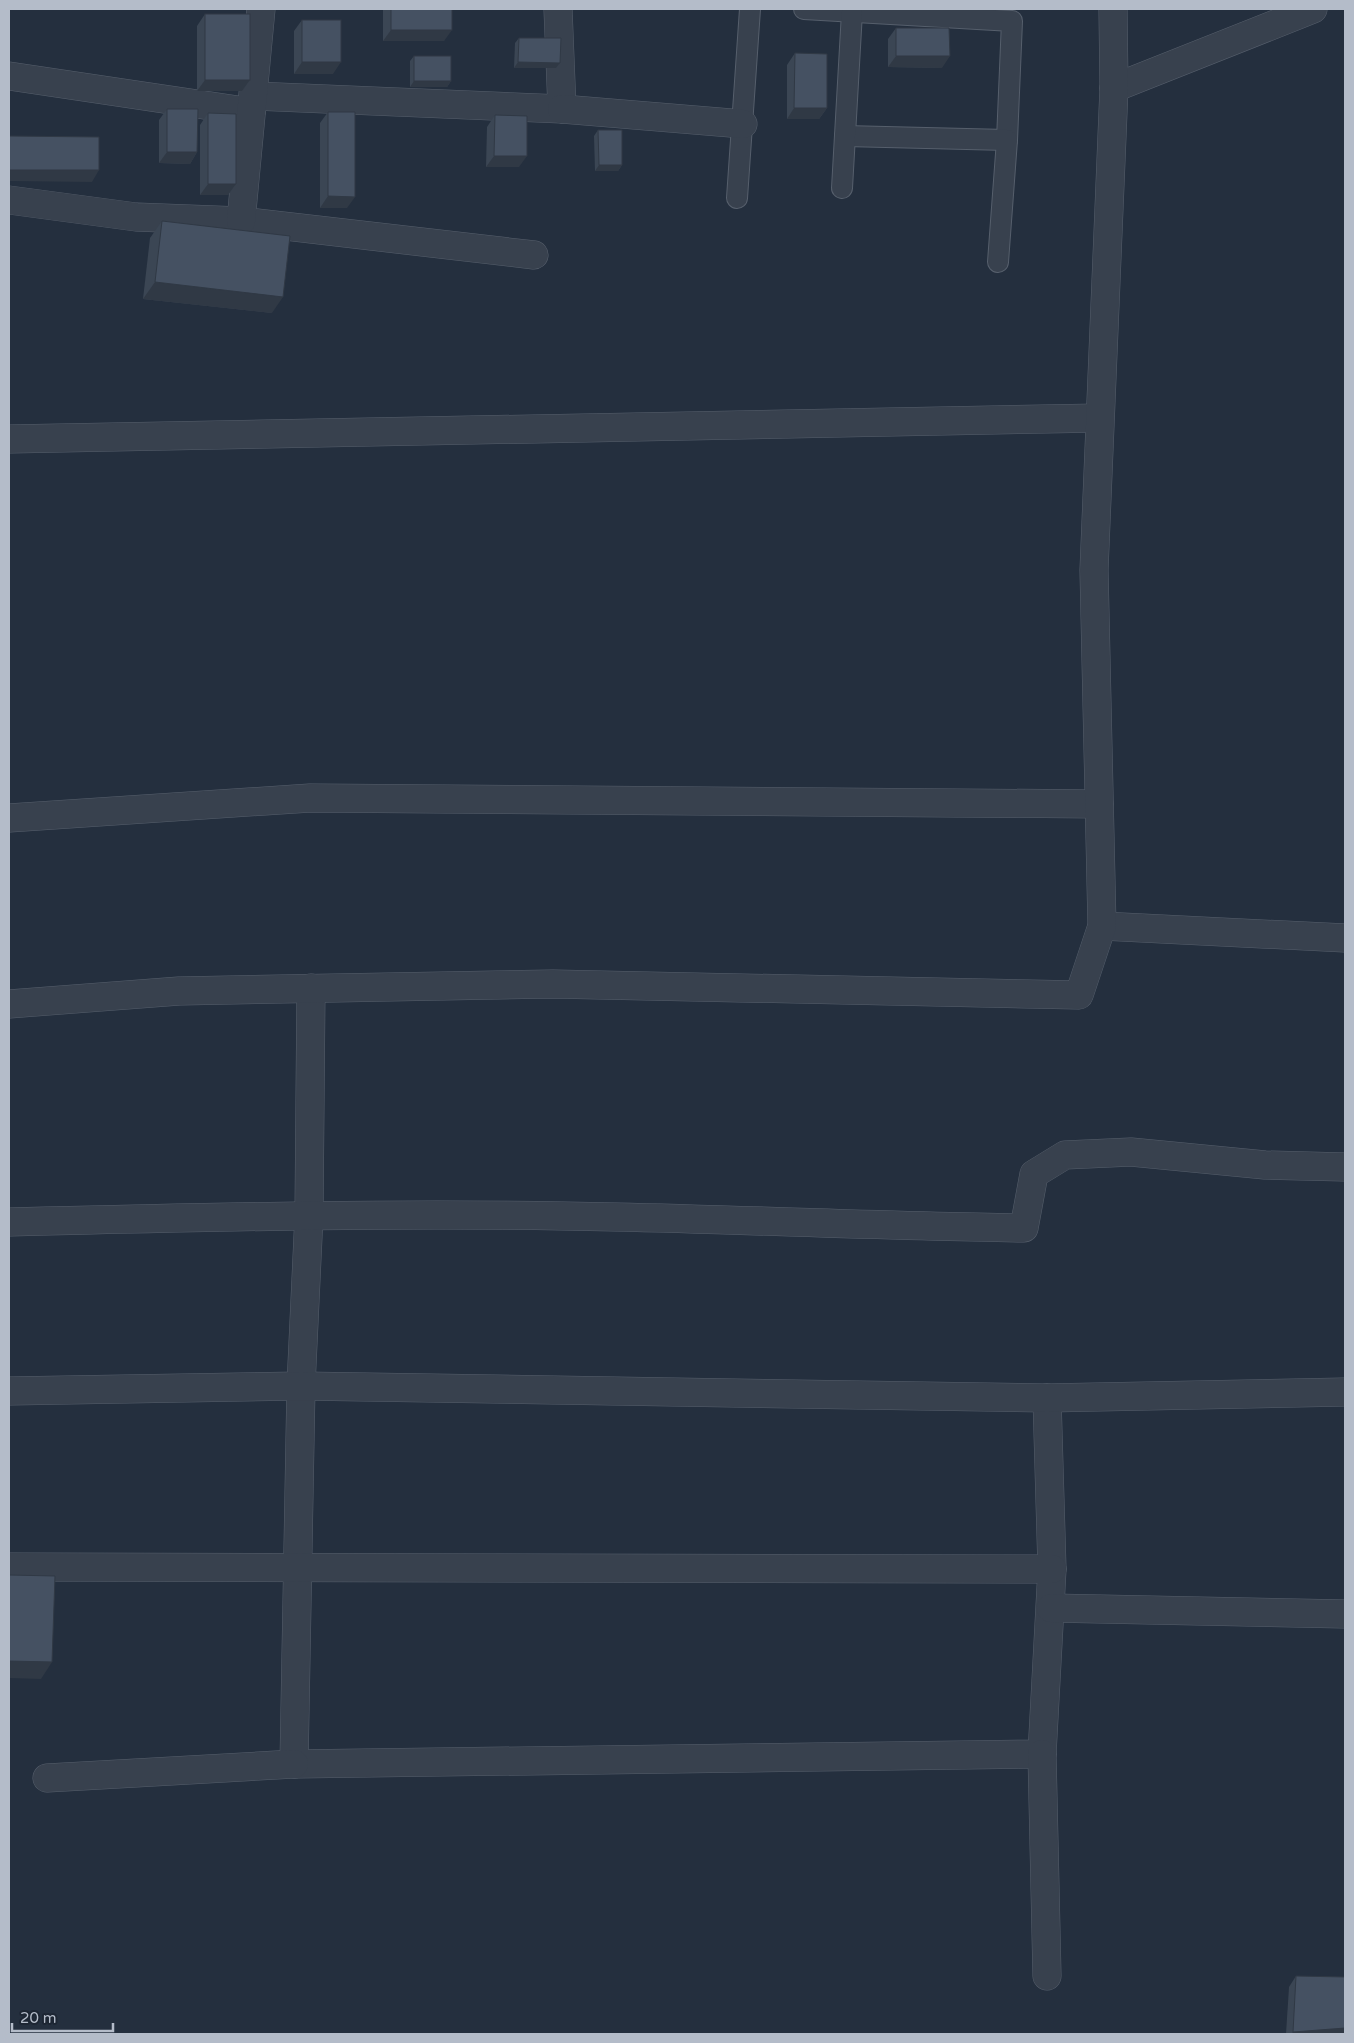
<svg xmlns="http://www.w3.org/2000/svg" width="1354" height="2043" font-family="'Varela Round',sans-serif">
<style>
.lines{fill:none;stroke-linecap:round;stroke-linejoin:round}
.lane-casing{stroke:#565f6c;stroke-width:22}
.street-casing{stroke:#565f6c;stroke-width:29}
.lane{stroke:#38414e;stroke-width:20}
.street{stroke:#38414e;stroke-width:28}
.wall{fill:#3b4654}
.shaded-wall{fill:#303945}
.building{fill:#455162;stroke:#303945}
</style>
<rect width="100%" height="100%" fill="#242f3e"/>
<g class="lines">
<defs>
<g id="lane">
<polyline points="804,9 1012,21 1007,140"/>
<polyline points="845,136 1007,140 998,262"/>
<polyline points="842,188 852,12"/>
<polyline points="737,198 750,9"/>
</g>
<g id="street">
<polyline points="9,76 251,112"/>
<polyline points="1114,88 1313,9"/>
<polyline points="254,96 562,109 558,9"/>
<polyline points="562,109 743,124"/>
<polyline points="9,200 136,217 241,221 534,255"/>
<polyline points="241,221 261,9"/>
<polyline points="9,439 1099,418"/>
<polyline points="9,818 310,798 1099,804"/>
<polyline points="1102,926 1345,938"/>
<polyline points="311,988 309,1215 301,1386 294,1764 1042,1754 1052,1569 1047,1398"/>
<polyline points="9,1004 179,991 553,984 1079,995 1102,926 1094,570 1114,88 1113,9"/>
<path d="M9 1222C211 1217 413 1212 616 1217 752 1220 888 1226 1024 1228L1034 1174 1065 1155 1131 1152 1265 1165 1345 1167"/>
<polyline points="9,1391 301,1386 1047,1398 1345,1392"/>
<polyline points="9,1567 1052,1569"/>
<polyline points="1051,1608 1345,1614"/>
<polyline points="1042,1754 1047,1976"/>
<polyline points="47,1778 294,1764"/>
</g>
</defs>
<use href="#lane" class="lane-casing"/>
<use href="#street" class="street-casing"/>
<use href="#lane" class="lane"/>
<use href="#street" class="street"/>
</g>
<g class="wall">
<polygon points="383,9 452,9 444,41 383,41"/>
<polygon points="205,14 250,80 242,91 197,91 197,26"/>
<polygon points="302,20 333,74 294,74 294,31"/>
<polygon points="896,28 942,68 888,67 888,39"/>
<polygon points="519,38 560,63 556,68 514,68 515,43"/>
<polygon points="795,53 827,108 819,119 787,119 787,65"/>
<polygon points="414,56 451,81 447,87 410,87 410,61"/>
<polygon points="167,109 197,152 190,164 159,163 159,120"/>
<polygon points="328,112 347,208 320,208 320,123"/>
<polygon points="208,113 236,184 228,195 200,195 200,125"/>
<polygon points="495,115 519,167 486,167 487,127"/>
<polygon points="598,130 622,165 618,171 595,171 594,136"/>
<polygon points="162,221 272,313 143,299 150,238"/>
<polygon points="1296,1976 1345,2034 1286,2034 1289,1987"/>
</g>
<g class="shaded-wall">
<polygon points="391,30 452,30 444,41 383,41"/>
<polygon points="896,56 950,56 942,68 888,67"/>
<polygon points="302,62 341,62 333,74 294,74"/>
<polygon points="518,62 560,63 556,68 514,68"/>
<polygon points="205,80 250,80 242,91 197,91"/>
<polygon points="414,81 451,81 447,87 410,87"/>
<polygon points="794,108 827,108 819,119 787,119"/>
<polygon points="167,152 197,152 190,164 159,163"/>
<polygon points="494,156 527,156 519,167 486,167"/>
<polygon points="599,165 622,165 618,171 595,171"/>
<polygon points="9,170 99,170 92,182 9,181"/>
<polygon points="208,184 236,184 228,195 200,195"/>
<polygon points="328,196 355,197 347,208 320,208"/>
<polygon points="155,282 283,297 272,313 143,299"/>
<polygon points="9,1661 52,1662 41,1679 9,1678"/>
<polygon points="1345,2028 1345,2034 1291,2034 1293,2032"/>
</g>
<g class="building">
<rect x="391" y="9" width="61" height="21"/>
<rect x="205" y="14" width="45" height="66"/>
<rect x="302" y="20" width="39" height="42"/>
<polygon points="896,28 949,28 950,56 896,56"/>
<polygon points="519,38 561,38 560,63 518,62"/>
<polygon points="795,53 827,54 827,108 794,108"/>
<rect x="414" y="56" width="37" height="25"/>
<polygon points="167,109 198,109 197,152 167,152"/>
<polygon points="328,112 355,112 355,197 328,196"/>
<polygon points="208,113 236,114 236,184 208,184"/>
<polygon points="495,115 527,116 527,156 494,156"/>
<polygon points="598,130 622,130 622,165 599,165"/>
<polygon points="9,136 99,137 99,170 9,170"/>
<polygon points="162,221 290,236 283,297 155,282"/>
<polygon points="9,1575 55,1576 52,1662 9,1661"/>
<polygon points="1296,1976 1345,1977 1345,2028 1293,2032"/>
</g>
<rect width="1354" height="2043" fill="none" stroke="#b4bcc9" stroke-width="20"/>
<path d="M12 2023v8h101v-8" fill="none" stroke="#b4bcc9" stroke-width="2.5"/>
<text x="20" y="2023" font-size="15" fill="#b4bcc9" stroke="#1d2633" stroke-width="4" paint-order="stroke">20 m</text>
</svg>
